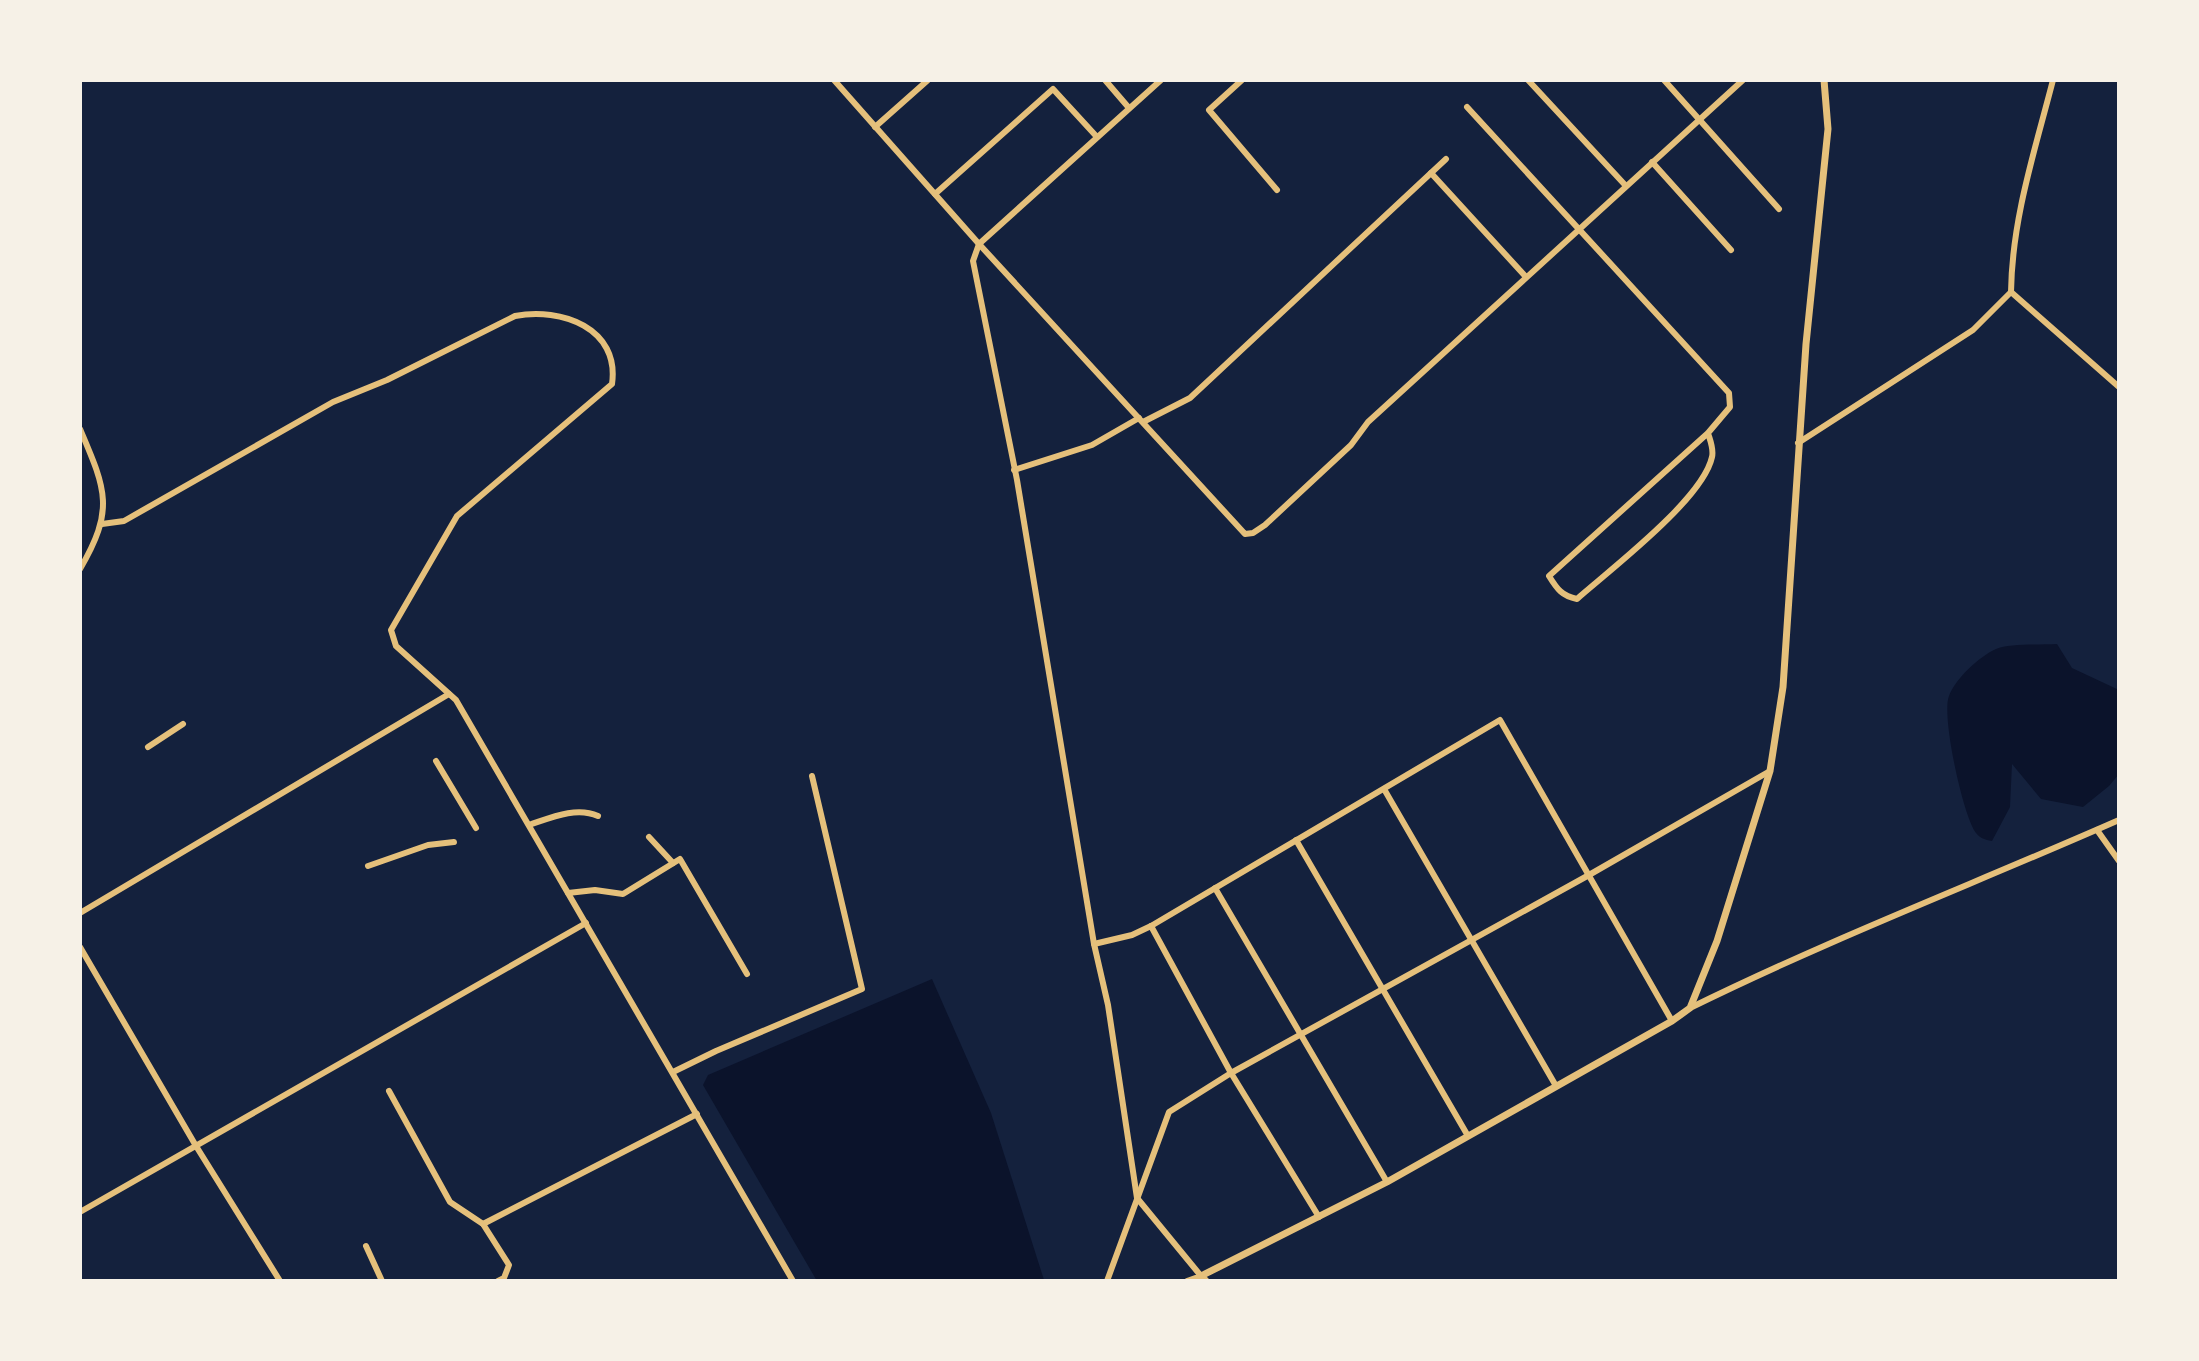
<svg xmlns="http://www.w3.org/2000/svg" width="2199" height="1361" font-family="Poppins,sans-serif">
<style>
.water{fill:#0b132b}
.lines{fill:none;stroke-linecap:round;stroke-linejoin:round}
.minor{stroke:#e5c07b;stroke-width:6}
.tertiary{stroke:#e5c07b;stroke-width:7}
</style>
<rect width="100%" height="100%" fill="#14213d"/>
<g class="water">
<path d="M2057 644 2072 668 2119 690V774L2109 786 2083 807 2041 799 2012 764 2010 807 1992 841C1985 840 1980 838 1976 833 1963 816 1941 715 1949 696 1955 679 1980 656 1996 649 2009 643 2041 645 2057 644Z"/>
<polygon points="932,979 991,1113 1044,1280 817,1281 703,1085 708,1075"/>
</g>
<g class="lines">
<g class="minor">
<polyline points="834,80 979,244 1245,534 1253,533 1265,525 1351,445 1368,422 1743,80"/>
<polyline points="1105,80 1129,108"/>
<polyline points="1161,80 979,244 973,261 1017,480 1094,944 1108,1005 1137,1198 1201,1276 1187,1281"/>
<polyline points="1242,80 1209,110 1277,190"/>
<polyline points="1528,80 1626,186"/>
<polyline points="1664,80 1779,209"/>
<path d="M2053 80C2035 150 2012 219 2011 292L2119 387"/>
<path d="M1467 107 1729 393 1730 407 1708 433 1549 576C1557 589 1562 596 1577 599 1611 569 1703 499 1712 457 1714 449 1710 440 1708 433"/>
<polyline points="875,127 928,80"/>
<polyline points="1652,162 1731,250"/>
<polyline points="1431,173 1526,277"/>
<polyline points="935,194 1053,89 1097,137"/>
<polyline points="1143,422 1190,398 1446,159"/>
<path d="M80 429C106 490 115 509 80 569"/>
<polyline points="1798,443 1973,330 2011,292"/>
<polyline points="1014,470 1092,445 1139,418"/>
<path d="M102 524 124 521 333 402 387 380 515 316C561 307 620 328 612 384L457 516 391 630 396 646 456 700 793 1281"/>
<polyline points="148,747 183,724"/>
<polyline points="436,761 476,828"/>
<polyline points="1384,789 1556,1086"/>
<path d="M529 825C550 818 576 806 598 816"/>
<polyline points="2097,830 2119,861"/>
<polyline points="649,837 673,863"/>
<polyline points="1296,840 1468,1136"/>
<polyline points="368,866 428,845 454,842"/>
<polyline points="1215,888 1387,1182"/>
<polyline points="568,893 595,890 623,894 680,859 747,974"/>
<polyline points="80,913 449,694"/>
<polyline points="1151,926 1231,1073 1319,1217"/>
<polyline points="1094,944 1132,935 1151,926 1500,720 1672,1021"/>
<polyline points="80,947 196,1146 280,1281"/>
<path d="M1690 1008C1830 939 1976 883 2119 820"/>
<polyline points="673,1072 716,1051 862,989 812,776"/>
<polyline points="389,1091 450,1202 483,1224 509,1265 504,1278 498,1281"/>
<polyline points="80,1212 586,923"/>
<polyline points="483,1224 697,1114"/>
<polyline points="366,1246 382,1281"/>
<polyline points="1107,1281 1169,1112 1231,1073 1589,875 1770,771"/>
</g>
<polyline class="tertiary" points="1206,1281 1201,1276 1387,1182 1672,1021 1690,1008 1717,941 1770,771 1783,687 1806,344 1828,129 1824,80"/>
</g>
<rect width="2199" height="1361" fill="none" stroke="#f6f1e7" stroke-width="164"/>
</svg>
